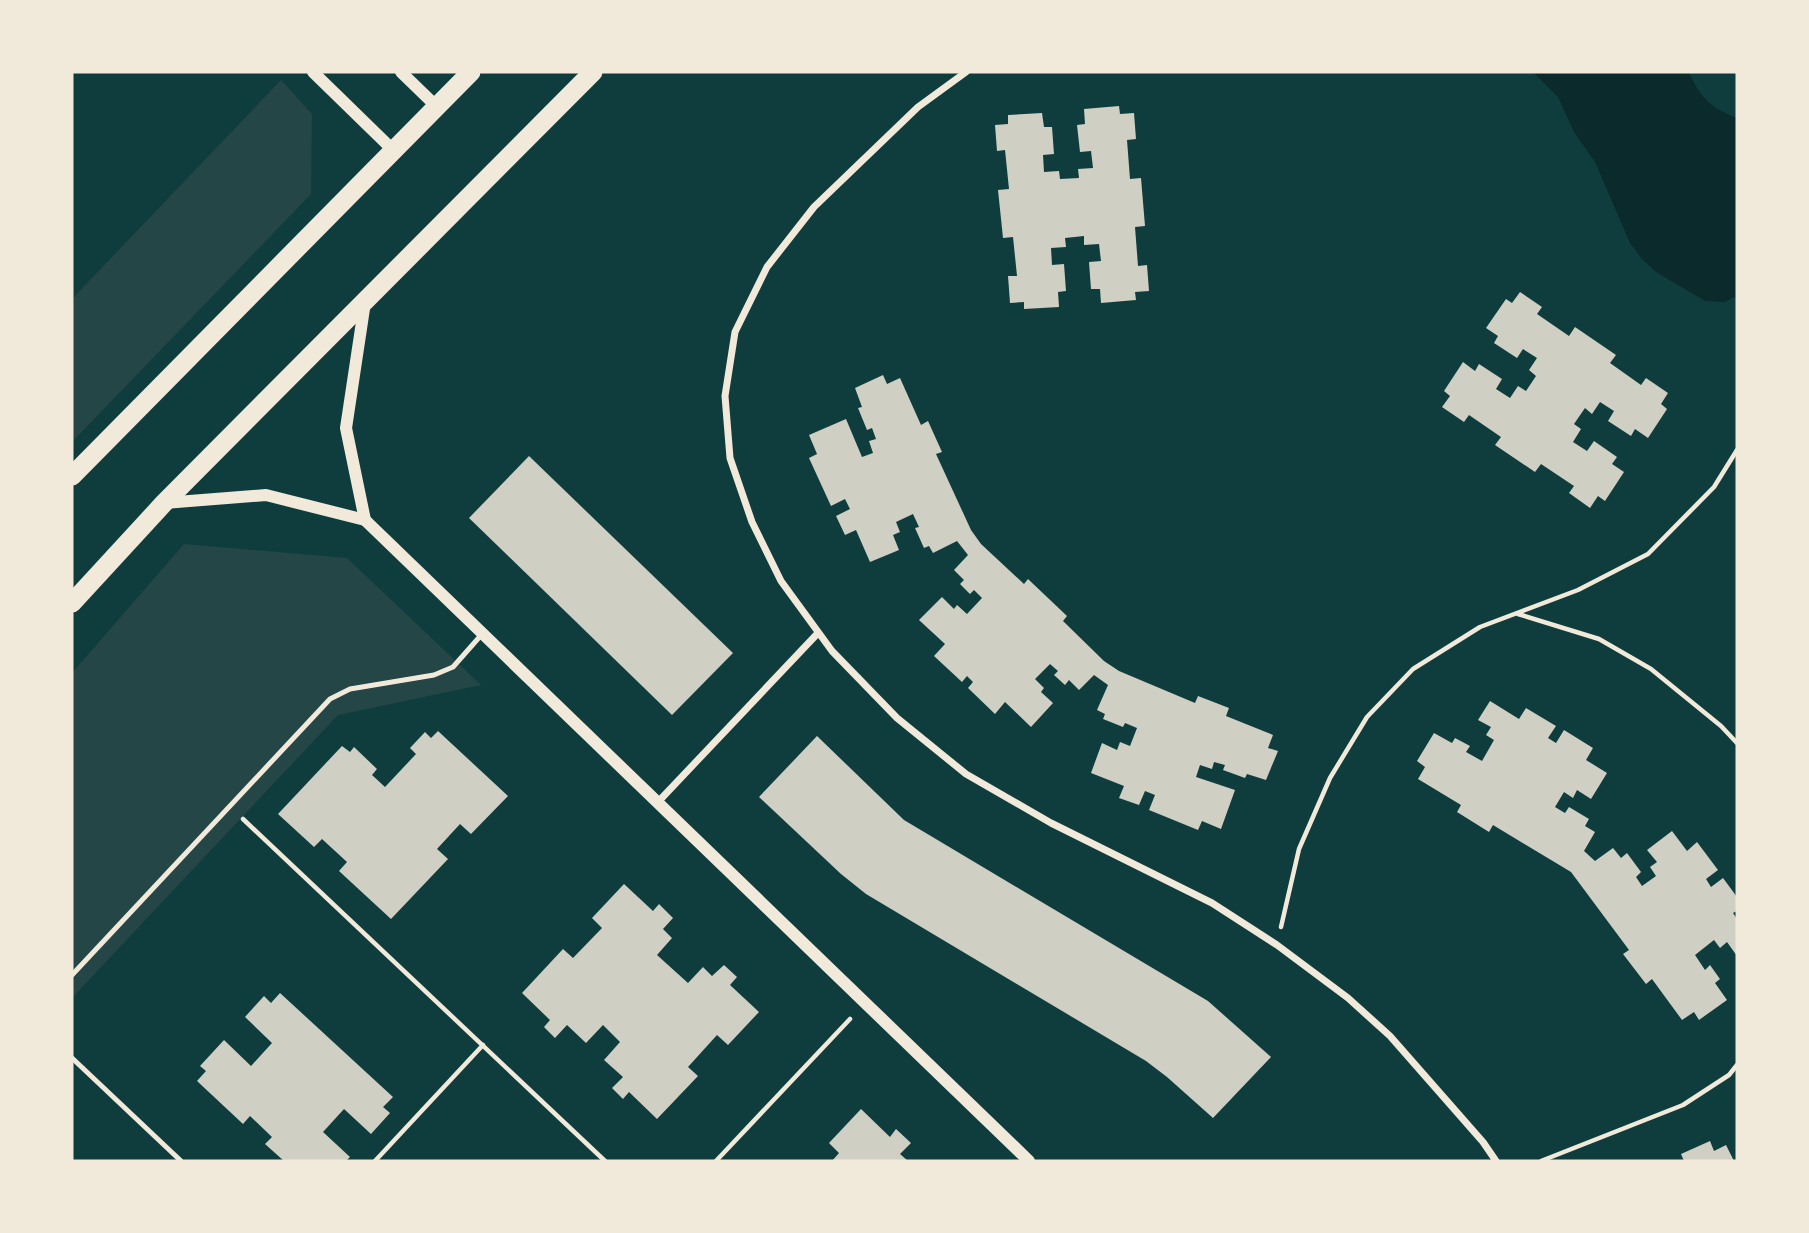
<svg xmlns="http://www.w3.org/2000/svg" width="1809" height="1233" font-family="'DM Sans',sans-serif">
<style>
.green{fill:#244646}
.water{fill:#0a2a2b}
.building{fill:#cfcfc3}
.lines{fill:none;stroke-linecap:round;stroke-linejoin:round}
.path{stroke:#f1e9da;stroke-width:4.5}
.service{stroke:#f1e9da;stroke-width:5}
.minor{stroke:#f1e9da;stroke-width:7}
.tertiary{stroke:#f1e9da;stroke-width:12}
.trunk{stroke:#f1e9da;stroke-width:19}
</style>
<rect width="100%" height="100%" fill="#0f3d3e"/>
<g class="green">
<polygon points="281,80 312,114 311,194 72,442 72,299"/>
<polygon points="184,544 347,558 481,685 338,715 72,998 72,673"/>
</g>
<path class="water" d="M1533 72H1689C1700 98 1711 108 1737 118V296L1724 302 1705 301 1656 272 1642 259 1630 243 1595 162 1574 132 1558 97Z"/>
<g class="building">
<polygon points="1119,106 1120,114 1134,113 1136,139 1127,140 1130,179 1141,178 1145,226 1135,227 1138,266 1147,265 1149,291 1135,292 1136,300 1101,303 1100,289 1091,289 1089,262 1101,261 1099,244 1084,245 1084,236 1065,238 1066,247 1051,248 1052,265 1064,264 1066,291 1058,292 1059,307 1024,309 1024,302 1010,303 1008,276 1017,276 1013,237 1003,238 998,190 1009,189 1005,150 997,151 995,125 1008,124 1008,115 1042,113 1044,127 1052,127 1054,154 1043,155 1044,172 1059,171 1060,179 1079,178 1078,169 1093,168 1091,151 1080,152 1077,125 1085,124 1084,109"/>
<polygon points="1520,292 1542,307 1537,314 1569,336 1575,327 1616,355 1610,363 1641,385 1646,378 1668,393 1661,404 1667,409 1648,438 1635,429 1631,436 1608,421 1614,411 1600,402 1592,414 1585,408 1574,424 1581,429 1573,442 1587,451 1594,441 1617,457 1612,464 1624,472 1605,501 1598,496 1590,508 1569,493 1574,486 1541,464 1535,472 1495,445 1501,437 1469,415 1464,422 1442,407 1450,396 1444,391 1463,362 1475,371 1479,364 1502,379 1496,389 1510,398 1518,386 1526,391 1536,376 1529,370 1537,358 1523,349 1517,358 1494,343 1498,336 1486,328 1506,299 1512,303"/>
<polygon points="883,375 887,384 900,378 921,425 928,421 942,452 936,454 971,530 981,544 1024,584 1028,579 1067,616 1063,621 1104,661 1119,671 1195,703 1198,696 1229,708 1226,716 1273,735 1268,748 1278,751 1266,780 1247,774 1245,778 1223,770 1225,765 1214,762 1212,769 1200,765 1196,777 1235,790 1221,829 1202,821 1198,830 1149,810 1155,795 1145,791 1139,805 1119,798 1124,786 1091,773 1102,743 1117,750 1120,742 1130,746 1137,728 1125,723 1123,727 1103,719 1105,714 1097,710 1108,685 1094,675 1079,690 1069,680 1065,685 1054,675 1058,671 1050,664 1035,679 1044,688 1041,692 1053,703 1031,727 1005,702 995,714 968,688 973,682 967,676 962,682 934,656 945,644 919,620 942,597 954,609 957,605 967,614 982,598 974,590 970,594 960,584 964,580 954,570 968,555 957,541 933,553 929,546 924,548 915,528 919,527 913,514 896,522 900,532 893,535 899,550 870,562 856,530 845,535 836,516 850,509 845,499 831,506 809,458 817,454 809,435 846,419 862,457 873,453 869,441 876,439 872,428 867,430 858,408 862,407 855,388"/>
<polygon points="529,456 733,653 672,715 469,518"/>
<polygon points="1490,701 1519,719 1526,708 1556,726 1548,738 1556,743 1564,730 1593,748 1586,760 1607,773 1591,799 1577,790 1573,798 1564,792 1555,807 1565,813 1569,807 1589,819 1585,826 1595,832 1584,851 1595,861 1613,848 1621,858 1627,853 1641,872 1636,877 1642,886 1656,876 1650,867 1657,862 1647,850 1672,831 1687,851 1697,842 1718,870 1706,879 1711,887 1723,878 1737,897 1737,911 1733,913 1737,919 1737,956 1727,942 1720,948 1714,940 1695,955 1705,970 1710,965 1720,979 1715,983 1727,1000 1699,1020 1694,1012 1682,1020 1652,979 1646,984 1623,954 1629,950 1571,872 1493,825 1489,832 1457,812 1461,805 1418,779 1425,767 1417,761 1434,733 1452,743 1455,738 1470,746 1466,752 1482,761 1494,740 1486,735 1491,727 1478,720"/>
<polygon points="438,731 508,796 471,834 460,824 437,849 448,859 391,919 339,871 347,862 322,839 314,847 278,814 342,746 350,752 354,747 377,769 372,775 385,787 416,754 410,748 425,732 431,738"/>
<polygon points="817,736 904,820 1208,1001 1271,1057 1213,1118 1167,1077 1146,1061 866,894 841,874 759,797"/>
<polygon points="624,884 653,911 659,904 673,918 663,929 672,938 657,955 688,983 703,967 712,976 724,965 737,977 730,985 759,1012 728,1045 717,1035 688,1067 698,1076 657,1119 629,1092 623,1099 612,1088 623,1077 604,1060 620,1042 603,1025 586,1043 567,1025 555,1038 544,1027 550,1020 522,993 563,949 573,958 602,928 592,918"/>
<polygon points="280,993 393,1097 383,1107 390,1113 371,1134 344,1109 323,1132 350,1157 346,1161 284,1161 265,1144 272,1137 250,1116 243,1124 197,1081 206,1071 200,1066 224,1040 251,1066 272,1043 245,1017 264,996 271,1003"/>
<polygon points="861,1109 890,1137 896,1129 911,1143 900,1154 908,1161 832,1161 839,1153 829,1143"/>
<polygon points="1710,1141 1714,1151 1726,1145 1734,1161 1684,1161 1681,1154"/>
</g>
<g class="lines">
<g class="path">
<polyline points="1518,614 1599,639 1651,669 1721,726 1737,743"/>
<polyline points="243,819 605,1161"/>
<polyline points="1281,927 1299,849 1330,778 1367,717 1413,669 1480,627 1578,590 1648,554 1714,487 1737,450"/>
<polyline points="375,1161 483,1045"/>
<polyline points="716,1161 850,1019"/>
<polyline points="1541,1161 1683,1105 1729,1075 1737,1065"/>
</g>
<g class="service">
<polyline points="72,975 330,699 350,689 434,675 453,667 483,633"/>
<polyline points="72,1058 181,1161"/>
</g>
<g class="minor">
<polyline points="966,72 918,107 814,207 767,267 735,332 725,396 730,458 752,522 781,581 832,651 897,718 966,774 1051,823 1212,903 1277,945 1348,998 1390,1036 1483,1142 1496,1161"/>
<polyline points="658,802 818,633"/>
</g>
<g class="tertiary">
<polyline points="313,72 394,151"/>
<polyline points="401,72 436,106"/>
<polyline points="365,302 346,428 365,520"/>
<polyline points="164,503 266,495 365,520"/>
<polyline points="365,520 1029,1161"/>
</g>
<g class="trunk">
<polyline points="72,476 471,72"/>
<polyline points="72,603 164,503 593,72"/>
</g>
</g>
<rect width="1809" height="1233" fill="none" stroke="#f1e9da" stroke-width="147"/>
</svg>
